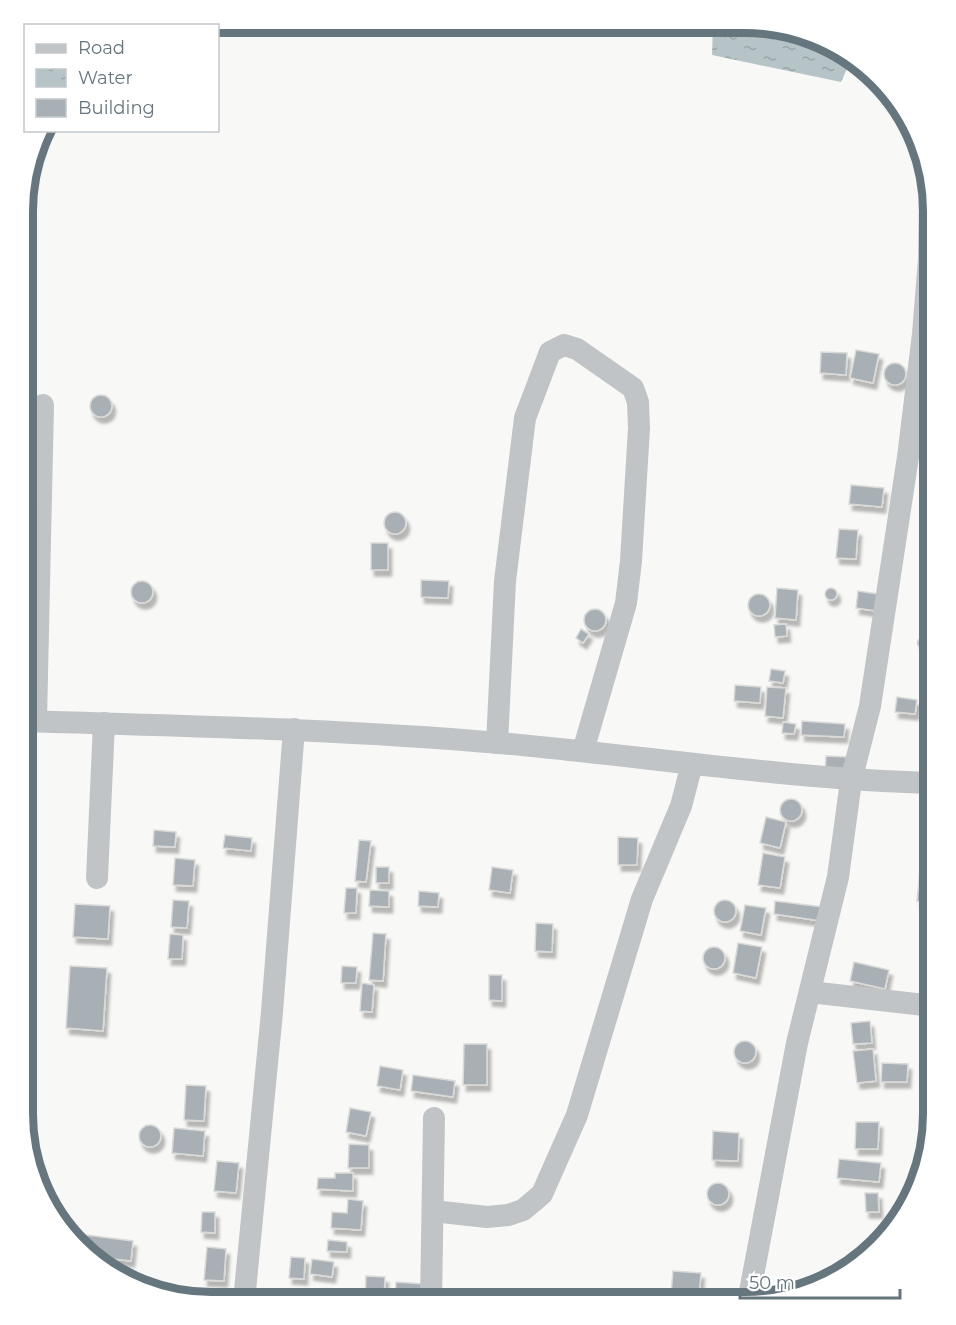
<svg xmlns="http://www.w3.org/2000/svg" width="956" height="1325" font-family="Montserrat,sans-serif">
<style>
.water{fill:url(#water-ripples)}
.building{fill:#a8b0b5;stroke:#dadad8;stroke-width:1.5;filter:url(#shadow)}
.lines{fill:none;stroke-linecap:round;stroke-linejoin:round}
.minor{stroke:#c0c4c7;stroke-width:22}
.rim{fill:none;stroke:#66767f;stroke-width:8}
</style>
<defs>
<pattern id="water-ripples" width="26" height="14" patternUnits="userSpaceOnUse" patternTransform="scale(1.5)"><rect width="26" height="14" fill="#b7c4c7"/><path d="M2 4q2-2 4 0t4 0M15 11q2-2 4 0t4 0" fill="none" stroke="#99a4a7"/></pattern>
<filter id="shadow"><feDropShadow dx="3.5" dy="6" stdDeviation="1.5" flood-color="#0004"/></filter>
</defs>
<rect width="100%" height="100%" fill="#f8f8f6"/>
<polygon class="water" points="713,24 770,24 852,58 841,82 712,55"/>
<g class="building">
<polygon points="856,350 879,354 873,383 850,378"/>
<polygon points="821,352 847,353 846,375 820,373"/>
<circle cx="895" cy="374" r="11"/>
<circle cx="101" cy="406" r="11"/>
<polygon points="851,485 884,488 882,507 849,504"/>
<circle cx="395" cy="523" r="11"/>
<polygon points="839,529 858,530 856,559 836,558"/>
<rect x="371" y="543" width="17" height="27"/>
<polygon points="421,580 449,581 448,598 421,597"/>
<circle cx="142" cy="592" r="11"/>
<circle cx="831" cy="594" r="6"/>
<polygon points="777,588 798,590 796,620 775,618"/>
<polygon points="858,591 878,594 876,611 856,608"/>
<circle cx="759" cy="605" r="11"/>
<polygon points="929,607 933,608 933,631 923,628"/>
<circle cx="595" cy="620" r="11"/>
<polygon points="786,624 787,636 775,637 774,625"/>
<polygon points="581,629 589,634 583,643 576,638"/>
<circle cx="923" cy="643" r="5.5"/>
<polygon points="771,669 785,671 783,683 769,681"/>
<polygon points="735,685 761,687 760,703 734,701"/>
<polygon points="767,687 786,688 783,718 765,716"/>
<polygon points="897,697 917,700 915,714 895,712"/>
<polygon points="925,708 933,708 933,724 926,724"/>
<polygon points="802,721 845,724 844,737 801,735"/>
<polygon points="783,722 796,724 794,734 782,733"/>
<polygon points="826,756 848,757 848,772 825,772"/>
<circle cx="791" cy="810" r="11"/>
<polygon points="766,817 786,822 780,848 760,843"/>
<polygon points="931,827 933,827 933,856 928,855"/>
<polygon points="154,830 176,832 175,847 153,846"/>
<polygon points="225,835 252,838 251,851 223,848"/>
<polygon points="618,837 638,838 637,865 618,865"/>
<polygon points="359,840 371,841 366,882 355,881"/>
<polygon points="763,853 785,857 780,888 758,885"/>
<polygon points="175,858 195,860 193,886 173,885"/>
<polygon points="921,861 933,862 933,903 917,901"/>
<rect x="376" y="867" width="13" height="16"/>
<polygon points="492,867 513,870 510,893 489,890"/>
<polygon points="346,888 357,888 356,913 344,913"/>
<polygon points="370,890 389,891 389,907 369,906"/>
<polygon points="419,891 439,893 438,907 418,906"/>
<polygon points="173,900 189,901 187,928 171,927"/>
<circle cx="725" cy="911" r="11"/>
<polygon points="775,901 823,907 821,921 774,914"/>
<polygon points="75,904 110,906 108,939 73,937"/>
<polygon points="745,905 766,908 761,935 740,931"/>
<polygon points="536,923 553,924 552,952 535,951"/>
<polygon points="373,933 386,934 383,981 369,980"/>
<polygon points="170,934 183,935 182,959 168,959"/>
<polygon points="738,943 762,947 756,978 733,973"/>
<circle cx="714" cy="958" r="11"/>
<polygon points="854,962 889,970 885,989 850,981"/>
<polygon points="70,966 107,968 103,1031 66,1028"/>
<polygon points="342,966 357,967 356,983 341,983"/>
<polygon points="489,975 502,975 502,1001 489,1000"/>
<polygon points="362,983 374,985 372,1012 360,1011"/>
<polygon points="870,1021 872,1043 853,1044 851,1023"/>
<circle cx="745" cy="1052" r="11"/>
<polygon points="464,1044 487,1044 487,1085 463,1085"/>
<polygon points="873,1049 876,1081 857,1083 853,1051"/>
<polygon points="23,1057 29,1066 27,1073 23,1076"/>
<polygon points="882,1063 908,1064 907,1082 881,1082"/>
<polygon points="380,1066 403,1070 400,1090 377,1086"/>
<polygon points="413,1075 455,1081 453,1097 411,1091"/>
<polygon points="186,1085 206,1086 204,1121 184,1120"/>
<polygon points="350,1108 371,1112 366,1136 346,1132"/>
<polygon points="856,1122 879,1122 878,1149 855,1149"/>
<circle cx="150" cy="1136" r="11"/>
<polygon points="174,1128 205,1131 203,1156 172,1153"/>
<polygon points="713,1131 739,1133 738,1161 712,1160"/>
<polygon points="349,1144 369,1145 369,1168 348,1168"/>
<polygon points="839,1159 881,1163 879,1182 837,1178"/>
<polygon points="217,1161 239,1163 236,1193 214,1191"/>
<polygon points="335,1173 353,1173 353,1191 317,1189 318,1178 335,1178"/>
<circle cx="718" cy="1194" r="11"/>
<polygon points="865,1193 878,1193 879,1212 866,1212"/>
<polygon points="348,1199 363,1201 361,1230 331,1228 332,1212 347,1213"/>
<polygon points="202,1212 215,1212 215,1233 201,1232"/>
<polygon points="86,1235 133,1241 131,1261 94,1257 84,1246"/>
<polygon points="328,1240 347,1242 347,1252 327,1251"/>
<polygon points="207,1247 226,1249 224,1281 204,1280"/>
<polygon points="291,1257 305,1258 304,1279 289,1278"/>
<polygon points="312,1259 334,1262 332,1277 310,1274"/>
<polygon points="673,1271 701,1273 699,1296 671,1294"/>
<polygon points="366,1276 385,1277 384,1301 365,1301"/>
<polygon points="396,1282 424,1284 423,1302 395,1298"/>
<polygon points="454,1293 485,1295 485,1302 454,1302"/>
</g>
<g class="lines">
<g class="minor">
<path d="M23 721C182 726 341 729 500 743 644 756 788 779 933 783"/>
<polyline points="36,721 43,405"/>
<polyline points="497,743 505,581 518,475 525,418 550,352 564,345 577,349 633,388 638,402 639,428 631,561 626,603 583,751"/>
<polyline points="97,878 104,723"/>
<polyline points="810,992 933,1006"/>
<polyline points="433,1211 487,1217 508,1215 523,1210 542,1194 577,1115 642,899 681,806 692,764"/>
<polyline points="244,1301 272,1012 294,729"/>
<polyline points="431,1302 434,1118"/>
<polyline points="748,1302 797,1043 838,877 851,781 870,706 908,457 923,334 929,259 930,194"/>
</g>
</g>
<path d="M0 0H956V1325H0ZM211 33H745A178 178 0 0 1 923 211V1114A178 178 0 0 1 745 1292H211A178 178 0 0 1 33 1114V211A178 178 0 0 1 211 33Z" fill="#fff" fill-rule="evenodd"/>
<path class="rim" d="M211 33H745A178 178 0 0 1 923 211V1114A178 178 0 0 1 745 1292H211A178 178 0 0 1 33 1114V211A178 178 0 0 1 211 33Z"/>
<rect x="24" y="24" width="195" height="108" fill="#ffffff" stroke="#c2c8cc" stroke-width="1.5"/>
<rect x="36" y="44" width="30" height="9" fill="#c0c4c7" stroke="#c2c8cc" stroke-width="1.5"/>
<text x="78" y="54" font-size="18" fill="#66767f">Road</text>
<rect x="36" y="69" width="30" height="18" fill="url(#water-ripples)" stroke="#c2c8cc" stroke-width="1.5"/>
<text x="78" y="84" font-size="18" fill="#66767f">Water</text>
<rect x="36" y="99" width="30" height="18" fill="#a8b0b5" stroke="#c2c8cc" stroke-width="1.5"/>
<text x="78" y="114" font-size="18" fill="#66767f">Building</text>
<path d="M740 1289v9h160v-9" fill="none" stroke="#66767f" stroke-width="3"/>
<text x="749" y="1289" font-size="18" fill="#66767f" stroke="#ffffff" stroke-width="4.5" paint-order="stroke">50 m</text>
</svg>
